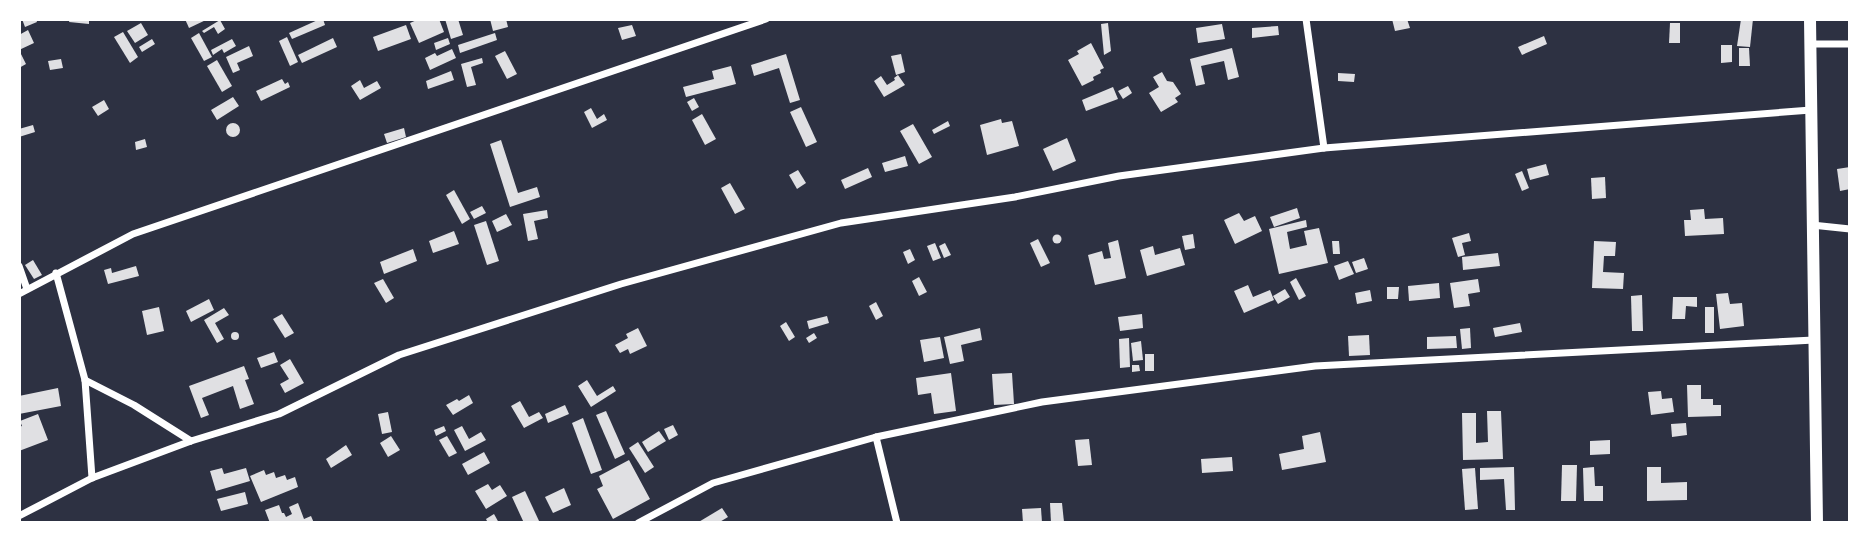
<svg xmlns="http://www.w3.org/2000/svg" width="1869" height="542" font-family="'Archivo Narrow',sans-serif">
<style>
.building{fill:#e0e0e3}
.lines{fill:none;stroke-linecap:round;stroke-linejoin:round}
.minor{stroke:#fff;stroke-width:7}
.tertiary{stroke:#fff;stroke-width:12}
</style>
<rect width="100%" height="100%" fill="#2d3142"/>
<g class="building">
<polygon points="22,19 36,19 37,22 25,27"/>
<polygon points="70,19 89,19 89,24 69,22"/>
<polygon points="185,19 208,19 189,28"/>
<polygon points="320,19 323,19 325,25 292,39 289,33"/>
<polygon points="419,19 439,19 444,32 419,43 410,23"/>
<polygon points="445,19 458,19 463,35 451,39"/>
<polygon points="490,19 506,19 508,27 493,31"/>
<polygon points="1392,19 1407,19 1410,28 1395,31"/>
<polygon points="1741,19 1753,19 1750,47 1737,46"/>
<polygon points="220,20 225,29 218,34 214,27 204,33 202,31"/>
<polygon points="141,23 148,35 135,43 127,31"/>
<polygon points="1108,23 1111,51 1104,55 1101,24"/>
<polygon points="1670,23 1680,23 1680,43 1669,43"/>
<polygon points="1222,24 1225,39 1198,43 1196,28"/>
<polygon points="406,25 411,39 378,51 373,37"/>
<polygon points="632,25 636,36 622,40 618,28"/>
<polygon points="1278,26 1279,35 1252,38 1252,28"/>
<polygon points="28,30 34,43 19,50 26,64 19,68 19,35"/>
<polygon points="123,32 138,57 130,63 114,37"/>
<polygon points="199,33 212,57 204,61 191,38"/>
<polygon points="495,33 497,40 460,53 458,45"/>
<polygon points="1544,36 1547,44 1522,55 1518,47"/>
<polygon points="287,37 298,62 290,66 279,41"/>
<polygon points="333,38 337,47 302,63 298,55"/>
<polygon points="448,38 450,44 436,50 434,43"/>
<polygon points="152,39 155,44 142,52 139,47"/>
<polygon points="232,39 236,46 224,53 222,49 213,55 211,50"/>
<polygon points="1091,43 1104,68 1100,70 1101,73 1093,77 1094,80 1082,86 1068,60 1079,54 1077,51"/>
<polygon points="1721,45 1732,45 1732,62 1721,63"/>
<polygon points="249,46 253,56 237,63 240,70 233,73 226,57"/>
<polygon points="1232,48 1239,77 1228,80 1224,61 1201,66 1205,84 1196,86 1190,59"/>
<polygon points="1739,48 1749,48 1750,66 1739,66"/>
<polygon points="452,49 456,58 430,70 425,58 435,53 437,56"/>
<polygon points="505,51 517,74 507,79 495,56"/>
<polygon points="786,54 800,100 790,103 779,68 754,76 751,65"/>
<polygon points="901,54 905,72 896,75 891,56"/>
<polygon points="482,58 483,63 471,67 476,85 467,87 461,64"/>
<polygon points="61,59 63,68 50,70 48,61"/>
<polygon points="217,60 232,86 222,92 207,66"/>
<polygon points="731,66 736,84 686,97 683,87 714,79 712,71"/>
<polygon points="451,71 454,80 428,89 426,81"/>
<polygon points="1162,72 1167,81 1173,82 1181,94 1175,98 1178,102 1161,112 1149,93 1159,87 1153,77"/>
<polygon points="1338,73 1355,74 1354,82 1338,81"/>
<polygon points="898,75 905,85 884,97 874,81 881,76 887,85 895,80 894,78"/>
<polygon points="282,79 285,84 288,82 290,87 261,101 256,91"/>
<polygon points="360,80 364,88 377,81 381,88 360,100 351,86"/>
<polygon points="1128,86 1132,93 1123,99 1118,91"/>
<polygon points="1113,87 1118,99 1086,111 1082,100"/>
<polygon points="233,97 239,106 217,120 211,110"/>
<polygon points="694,98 699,107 692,111 687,102"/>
<polygon points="104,100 109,109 98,116 92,107"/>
<polygon points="801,107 817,142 806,147 790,112"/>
<polygon points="591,108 597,119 604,114 607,120 592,128 584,112"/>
<polygon points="702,114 716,139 705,145 692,120"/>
<polygon points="1001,119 1002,123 1012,121 1019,146 987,155 980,125"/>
<polygon points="948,121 950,126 934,134 932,130"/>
<circle cx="233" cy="130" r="7"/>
<polygon points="913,124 932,157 919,164 900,131"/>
<polygon points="33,125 35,132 19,137 19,129"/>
<polygon points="404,128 406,137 387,143 384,134"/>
<polygon points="1067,138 1076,161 1053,171 1043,149"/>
<polygon points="145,139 147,147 136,150 135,142"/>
<polygon points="501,140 518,193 537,187 540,197 510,207 490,144"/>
<polygon points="905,156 908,166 885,172 882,163"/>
<polygon points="1546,164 1549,175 1530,180 1527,169"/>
<polygon points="1850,167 1850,189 1840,191 1837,169"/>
<polygon points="868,168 872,177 845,189 841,180"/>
<polygon points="798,170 806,183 797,189 789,175"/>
<polygon points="1522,171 1529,188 1522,191 1515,174"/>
<polygon points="1605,177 1606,198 1592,199 1591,178"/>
<polygon points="730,183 745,209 735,214 721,188"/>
<polygon points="454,190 470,219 462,224 446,195"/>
<polygon points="482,206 486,213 474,219 470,212"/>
<polygon points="1297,208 1300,218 1274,227 1270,217"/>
<polygon points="1704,209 1705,219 1723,218 1724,234 1685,236 1684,220 1691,220 1690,210"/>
<polygon points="547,210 548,218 534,221 538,239 528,241 523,214"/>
<polygon points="1239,213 1244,221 1255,216 1262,231 1235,244 1224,220"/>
<polygon points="506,214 512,225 497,232 492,221"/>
<polygon points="1306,220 1307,227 1287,232 1290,249 1307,245 1304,231 1319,228 1328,263 1279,274 1269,229"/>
<polygon points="486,221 499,261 487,265 474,225"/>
<polygon points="454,231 459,244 433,253 429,241"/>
<polygon points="1469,233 1471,241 1462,243 1465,255 1458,257 1452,238"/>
<polygon points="1193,234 1195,248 1185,250 1182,236"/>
<circle cx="1057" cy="239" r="4.5"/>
<polygon points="1038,239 1050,263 1041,267 1030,243"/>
<polygon points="1118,240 1126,278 1095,285 1088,255 1102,251 1104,259 1111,258 1108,243"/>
<polygon points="1332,241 1339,241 1340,254 1333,254"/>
<polygon points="1594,241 1616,242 1615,256 1604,256 1603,272 1624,273 1623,289 1592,288"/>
<polygon points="935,243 941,258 933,261 927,246"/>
<polygon points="945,243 951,255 944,258 939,246"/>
<polygon points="1153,246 1155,255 1180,248 1185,265 1147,276 1140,250"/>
<polygon points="413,249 417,261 384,274 380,262"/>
<polygon points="910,249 915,260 908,264 903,252"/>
<polygon points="1498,253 1500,266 1463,270 1462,257"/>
<polygon points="1364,258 1368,269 1356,273 1352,262"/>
<polygon points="33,260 42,275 34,279 25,265"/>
<polygon points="1348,261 1354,274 1339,280 1334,266"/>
<polygon points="136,266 139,276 108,284 104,270 111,268 112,273"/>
<polygon points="919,277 927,292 919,296 912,281"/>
<polygon points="1296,278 1306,296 1299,300 1290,282"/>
<polygon points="383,279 394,298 386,303 374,283"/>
<polygon points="1478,279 1480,292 1468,294 1470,306 1454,308 1450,283"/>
<polygon points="1439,283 1440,298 1409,301 1408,286"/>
<polygon points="1248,285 1253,297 1270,290 1274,300 1244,313 1234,291"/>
<polygon points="1387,287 1399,287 1398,299 1387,299"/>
<polygon points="1285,289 1290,297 1278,304 1273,296"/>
<polygon points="1370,290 1372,301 1357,304 1355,293"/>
<polygon points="1728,293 1730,304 1742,303 1744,326 1720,329 1716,294"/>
<polygon points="1642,295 1643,331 1632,331 1631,296"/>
<polygon points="1673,297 1697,297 1697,307 1686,306 1685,319 1672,319"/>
<polygon points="209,299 214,310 191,322 186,311"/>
<polygon points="876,302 883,316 876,320 869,306"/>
<polygon points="159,307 164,331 147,335 142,311"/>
<rect x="1705" y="307" width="9" height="26"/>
<polygon points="224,308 229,315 215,323 224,339 217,343 204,320"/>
<polygon points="282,314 294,333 285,338 273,319"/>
<polygon points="1142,314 1143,328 1120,331 1118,317"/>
<polygon points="827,316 829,323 809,329 807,321"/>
<polygon points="786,322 795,337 789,341 780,326"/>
<polygon points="1520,323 1522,332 1495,337 1493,328"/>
<polygon points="638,328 647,346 630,354 628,349 620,353 615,345 628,338 626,334"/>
<polygon points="980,328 982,340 961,345 964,361 950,364 944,337"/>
<polygon points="1470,328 1471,348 1462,349 1460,329"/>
<circle cx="235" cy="336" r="4"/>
<polygon points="814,333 817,338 809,343 806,338"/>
<polygon points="1369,335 1370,355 1349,356 1348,336"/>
<polygon points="1456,336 1457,348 1427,349 1427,337"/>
<polygon points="940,337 944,358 924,362 920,340"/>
<polygon points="1129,338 1130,367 1120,368 1119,339"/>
<polygon points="1141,341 1143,360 1133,361 1131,343"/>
<polygon points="274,352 278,362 261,368 257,358"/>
<rect x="1145" y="354" width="9" height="17"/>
<polygon points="290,359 304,383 285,393 280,384 289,379 280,365"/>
<polygon points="1132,365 1139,365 1140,371 1132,372"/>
<polygon points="244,366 249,379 245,380 254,404 240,409 233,386 202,398 209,415 201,418 189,386"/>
<polygon points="951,373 956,411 934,414 931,393 918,395 916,378"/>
<polygon points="1012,373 1014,404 994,405 992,374"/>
<polygon points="587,380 597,396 613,386 616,391 591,407 578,386"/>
<polygon points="1687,385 1701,385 1701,399 1713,399 1713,405 1721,405 1721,416 1688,417"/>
<polygon points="58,388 61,406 19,414 19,396"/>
<polygon points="1661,391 1662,399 1672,398 1674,412 1651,415 1648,392"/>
<polygon points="469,395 473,403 453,415 446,405 457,399 459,401"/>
<polygon points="520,401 529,417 539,412 543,418 524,428 511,406"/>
<polygon points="565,405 569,414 548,423 545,414"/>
<polygon points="606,411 625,454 615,459 596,415"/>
<polygon points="1487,411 1501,411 1503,459 1463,460 1462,413 1476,413 1476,443 1488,442"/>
<polygon points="388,412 392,432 382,434 378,414"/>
<polygon points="38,414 48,440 19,451 19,427 22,426 20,421"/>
<polygon points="583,418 602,470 591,474 572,423"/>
<polygon points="1686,423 1687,435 1672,437 1671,424"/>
<polygon points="673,425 678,435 669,440 664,429"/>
<polygon points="444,426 446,431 436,436 434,430"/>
<polygon points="462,426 469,439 481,432 486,440 465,451 454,430"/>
<polygon points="659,431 666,441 648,452 642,442"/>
<polygon points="1320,432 1326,462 1282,470 1279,454 1304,449 1302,436"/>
<polygon points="391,436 400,450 388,457 380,443"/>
<polygon points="447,436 457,453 449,457 439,440"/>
<polygon points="1089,439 1092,465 1078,466 1075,440"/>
<polygon points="1610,440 1610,454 1590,455 1590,441"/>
<polygon points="638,442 654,467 645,473 629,448"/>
<polygon points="346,445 352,455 331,468 326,459"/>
<polygon points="484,452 490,463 468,475 462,464"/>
<polygon points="1232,457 1233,471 1202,473 1201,459"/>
<polygon points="629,460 650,499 613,519 597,489 603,486 599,476"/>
<polygon points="1562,465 1577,465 1576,501 1561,501"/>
<polygon points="1514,467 1515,510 1506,510 1504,479 1480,480 1480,468"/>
<polygon points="1594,467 1595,486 1603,486 1603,501 1584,501 1583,468"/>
<polygon points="1647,467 1661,467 1661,483 1687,482 1687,500 1647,501"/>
<polygon points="222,468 224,474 246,468 250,481 216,491 210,471"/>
<polygon points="1475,468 1478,509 1465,510 1462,469"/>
<polygon points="264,470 266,475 274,472 276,478 285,475 287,480 295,477 298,487 261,502 250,476"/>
<polygon points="488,484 492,490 500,485 507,496 486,509 475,491"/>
<polygon points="564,488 571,505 553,513 545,497"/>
<polygon points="525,491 540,523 524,523 512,497"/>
<polygon points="245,492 248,504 221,511 217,499"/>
<polygon points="298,503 304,519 311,516 314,523 270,523 265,510 279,505 282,513 284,513 286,517 292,514 289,507"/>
<polygon points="1050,503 1062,503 1064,522 1051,523"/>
<polygon points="722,508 728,517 718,523 697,523"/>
<polygon points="1041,508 1042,523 1023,523 1022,509"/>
<polygon points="494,514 499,523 488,523 486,519"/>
</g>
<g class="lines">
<g class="minor">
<polyline points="1306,19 1324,148"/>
<polyline points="1810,44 1850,44"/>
<polyline points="1812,225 1850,229"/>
<polyline points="19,266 27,289"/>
<polyline points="56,273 85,380 92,478"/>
<polyline points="19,294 133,234 766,19"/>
<polyline points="85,380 134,405 191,441"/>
<polyline points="876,437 897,523"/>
<polyline points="19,516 92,478 191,441 279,414 399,355 621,284 841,223 1015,197 1119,176 1324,148 1811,110"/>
<polyline points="638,523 713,483 876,437 1042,402 1315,366 1814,340"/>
</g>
<polyline class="tertiary" points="1810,19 1817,523"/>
</g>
<rect width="1869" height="542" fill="none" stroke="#ffffff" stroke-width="42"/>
</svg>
